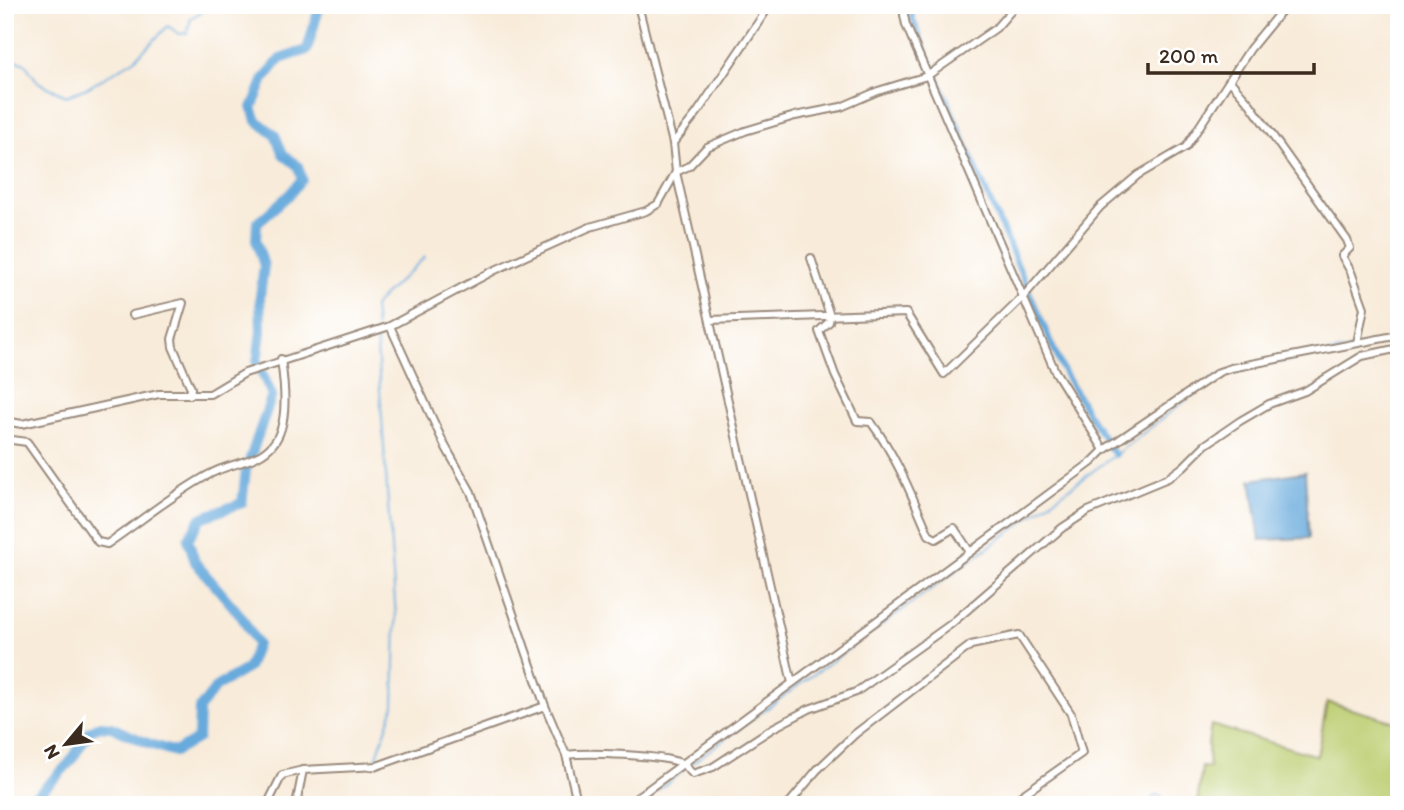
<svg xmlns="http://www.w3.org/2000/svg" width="1404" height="810" font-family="Itim,sans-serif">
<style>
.green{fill:#bbcd70;stroke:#7b7c47;stroke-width:2}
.water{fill:#68aadc;stroke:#526a7d;stroke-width:2}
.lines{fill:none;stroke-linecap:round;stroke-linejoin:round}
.stream{stroke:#68aadc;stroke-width:2}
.canal{stroke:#68aadc;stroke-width:6}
.river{stroke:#68aadc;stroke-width:10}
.minor-casing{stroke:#9a8a7c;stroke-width:10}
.minor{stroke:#fff;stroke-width:6}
</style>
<rect width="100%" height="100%" fill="#fff"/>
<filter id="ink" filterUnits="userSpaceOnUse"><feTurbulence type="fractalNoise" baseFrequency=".0143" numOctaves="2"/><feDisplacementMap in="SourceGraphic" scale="14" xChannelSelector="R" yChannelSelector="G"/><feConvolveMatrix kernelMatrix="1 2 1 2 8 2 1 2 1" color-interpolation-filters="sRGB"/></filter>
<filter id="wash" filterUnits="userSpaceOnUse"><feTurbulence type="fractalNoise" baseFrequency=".00686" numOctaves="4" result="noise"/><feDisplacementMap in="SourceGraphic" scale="28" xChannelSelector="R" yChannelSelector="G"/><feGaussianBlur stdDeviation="1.57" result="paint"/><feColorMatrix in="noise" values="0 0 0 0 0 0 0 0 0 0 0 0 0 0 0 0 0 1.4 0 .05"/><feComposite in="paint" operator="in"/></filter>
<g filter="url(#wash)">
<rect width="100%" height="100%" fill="#f8ebd9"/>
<polygon class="green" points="1327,702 1399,723 1399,805 1197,805 1202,767 1209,768 1208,744 1211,725 1317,756"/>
<polygon class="water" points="1305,472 1309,538 1260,540 1251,480"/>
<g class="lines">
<g class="stream">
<polyline points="5,56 25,64 38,82 66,96 89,87 134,60 168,26 179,34 187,33 191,18 212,5"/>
<polyline points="376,328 374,307 379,300 425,257"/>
<polyline points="376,333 396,618 394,706 376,759"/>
<polyline points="689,765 1115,455 1213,379 1234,371 1399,340"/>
<polyline points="639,805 685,769"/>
<polyline points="1148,805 1155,795 1160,795 1168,805"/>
</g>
<polyline class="canal" points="911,5 912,17 925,50 1062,368 1087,412 1115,455"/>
<polyline class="river" points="26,805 24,801 38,794 56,777 71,761 89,732 99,726 111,727 150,744 175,752 198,738 199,709 217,686 248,668 257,644 241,616 195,562 188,539 201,518 242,503 246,470 272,395 257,362 261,331 260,296 264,266 256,240 257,223 289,195 302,179 298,166 283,154 275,135 257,121 252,108 264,79 280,59 307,50 320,5"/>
</g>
</g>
<g filter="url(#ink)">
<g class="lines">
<defs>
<g id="minor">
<polyline points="638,5 673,143 676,172 792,683"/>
<polyline points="905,5 904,15 906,25 1055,371 1104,450"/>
<polyline points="1230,81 1250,104 1347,240 1350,248 1342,256 1351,272 1364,308 1357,343"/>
<polyline points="673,143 697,113 770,5"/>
<path d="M811 258 830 316 829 322 819 331 835 375 857 421 871 422C898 459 911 494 929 535L936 539 954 528 970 552"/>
<polyline points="132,315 183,303 172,339 173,347 191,388 190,395"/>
<polyline points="710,320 906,313 944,374 1023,297 1100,207 1138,175 1186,147 1250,49 1286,5"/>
<polyline points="390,326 444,444 471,492 545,706 566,755 578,805"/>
<polyline points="5,421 22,424 159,394 210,394 245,373 390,326 493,271 590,227 646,211 658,204 676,172 689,166 707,147 745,131 795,116 841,107 878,91 927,76 996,28 1016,5"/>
<path d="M5 439 27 442 98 542 107 544C141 521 174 493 210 474 231 462 258 463 273 444 290 424 284 382 281 359"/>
<path d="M566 755C588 752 662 755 681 763 686 765 689 771 693 774L713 767 773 728 809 709 856 692 951 624 1062 528 1088 511 1168 478 1183 467 1205 445 1240 421 1269 404 1305 391 1362 356 1399 348"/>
<polyline points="267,805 282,775 303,770"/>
<polyline points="296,805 303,770 377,766 545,706"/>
<polyline points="627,805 1092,462 1104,450 1219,372 1231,368 1399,335"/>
<polyline points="788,805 817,770 855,734 971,645 1019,635 1071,714 1082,753 1008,805"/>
</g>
</defs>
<use href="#minor" class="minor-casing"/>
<use href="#minor" class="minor"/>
</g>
</g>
<rect width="1404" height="810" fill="none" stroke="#fff" stroke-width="28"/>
<g transform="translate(66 744) rotate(241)" stroke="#ffffff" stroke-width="5" paint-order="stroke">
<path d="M0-5L12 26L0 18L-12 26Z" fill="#3b2a1e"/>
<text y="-10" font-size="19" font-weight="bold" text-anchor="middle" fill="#3b2a1e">N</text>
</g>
<path d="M1148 63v10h166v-10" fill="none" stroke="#3b2a1e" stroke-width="3.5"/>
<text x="1159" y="63" font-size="21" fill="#3b2a1e" stroke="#ffffff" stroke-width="5" paint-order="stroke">200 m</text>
</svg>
